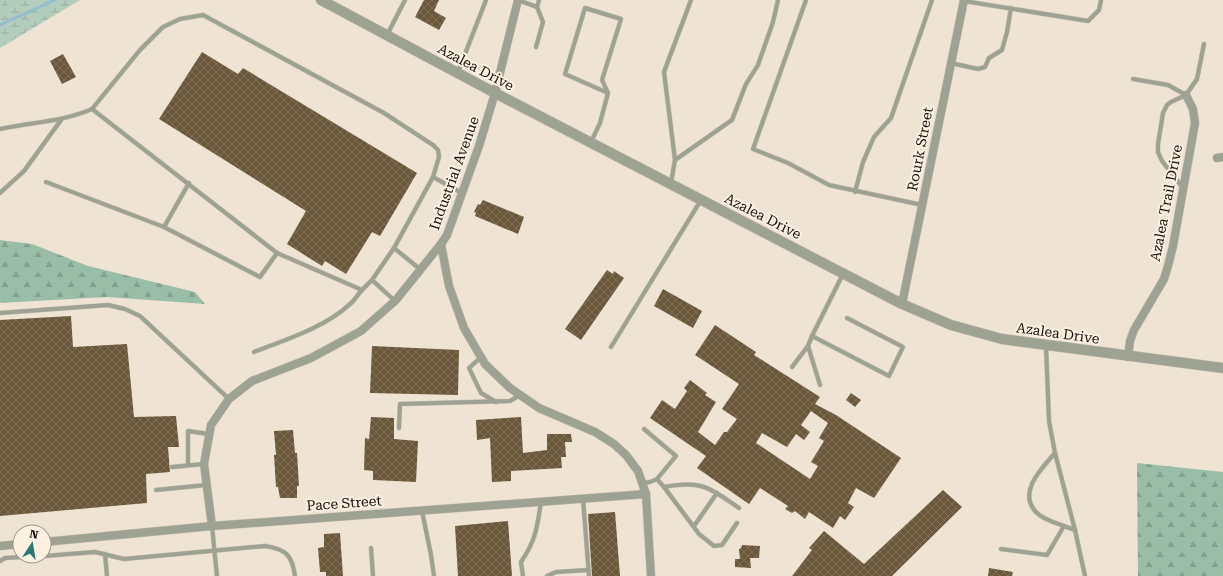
<svg xmlns="http://www.w3.org/2000/svg" width="1223" height="576" font-family="'Roboto Serif',serif">
<style>
.forest{fill:url(#forest-firs)}
.wetland{fill:url(#wetland-marsh)}
.lines{fill:none;stroke-linecap:round;stroke-linejoin:round}
.stream{stroke:#95bdcf;stroke-width:3}
.building{fill:url(#building-cross-hatch);fill-rule:evenodd}
.service-casing{stroke:#ccc2b3;stroke-width:5}
.minor-casing{stroke:#ccc2b3;stroke-width:9}
.tertiary-casing{stroke:#ccc2b3;stroke-width:11}
.service{stroke:#9ea293;stroke-width:4}
.minor{stroke:#9ea293;stroke-width:8}
.tertiary{stroke:#9ea293;stroke-width:10}
.labels{text-anchor:middle;stroke-width:4;stroke-linejoin:round;paint-order:stroke}
.street-label{font-size:14px;fill:#130f0a;stroke:#fdf1e1}
</style>
<defs>
<pattern id="forest-firs" width="22" height="20" patternUnits="userSpaceOnUse"><rect width="22" height="20" fill="#99bda7"/><path d="M5 1l3.5 6h-7zM16 11l3.5 6h-7z" fill="#83a18e"/></pattern>
<pattern id="wetland-marsh" width="20" height="14" patternUnits="userSpaceOnUse"><rect width="20" height="14" fill="#b3cdbd"/><path d="M1 5h8M5 5V1M11 12h8M15 12V8" fill="none" stroke="#99afa1"/></pattern>
<pattern id="building-cross-hatch" width="8" height="8" patternUnits="userSpaceOnUse"><rect width="8" height="8" fill="#6b573a"/><path d="M0 0l8 8M0 8l8-8" fill="none" stroke="#7e6f59"/></pattern>
</defs>
<rect width="100%" height="100%" fill="#efe4d3"/>
<g class="forest">
<polygon points="0,240 32,244 88,266 195,292 205,304 107,297 0,303"/>
<polygon points="1137,463 1223,472 1223,576 1138,576"/>
</g>
<polygon class="wetland" points="0,0 80,0 0,48"/>
<g class="lines">
<polyline class="stream" points="0,25 55,0"/>
</g>
<g class="building">
<polygon points="424,0 439,0 434,11 446,18 439,30 415,17"/>
<polygon points="202,52 238,74 243,68 417,173 380,236 372,232 346,274 325,261 322,266 287,244 306,211 159,119"/>
<polygon points="63,54 76,77 62,84 50,61"/>
<polygon points="483,200 524,217 518,234 475,216 476,213 474,212 478,204 480,205"/>
<polygon points="607,270 613,274 614,271 624,278 581,340 565,329"/>
<polygon points="663,289 702,311 693,328 654,306"/>
<polygon points="71,316 73,347 127,344 134,417 176,416 179,447 168,447 170,472 146,474 147,503 0,516 0,320"/>
<path d="M715 325 756 352 754 355 820 397 815 404 836 415 901 458 874 498 856 488 848 503 854 507 845 520 840 516 833 528 809 512 805 519 795 511 792 513 785 509 788 506 760 488 749 504 697 468 706 456 650 418 662 400 675 409 687 391 684 388 690 380 707 393 705 395 716 402 698 432 715 445 724 432H727L737 419 722 409 739 384 695 355ZM811 411 828 423 819 438 824 441 811 462 818 466 810 479 756 443 762 433 787 447 796 434 804 440 810 432 801 425Z"/>
<polygon points="372,346 459,350 458,395 370,393"/>
<polygon points="851,393 861,400 855,407 846,400"/>
<polygon points="371,417 394,418 394,439 418,441 416,482 373,480 373,471 364,470 365,438 369,439"/>
<polygon points="521,417 523,453 547,450 547,434 571,434 572,442 565,442 566,457 561,457 562,468 511,471 511,481 492,482 490,438 477,440 476,420"/>
<polygon points="293,430 295,453 297,453 299,486 297,486 297,498 280,498 278,487 276,487 274,455 276,455 274,431"/>
<polygon points="943,490 962,507 892,576 792,576 812,550 809,548 824,531 864,564"/>
<polygon points="615,512 620,576 592,576 588,514"/>
<polygon points="508,521 512,576 458,576 455,526"/>
<polygon points="340,533 343,576 326,576 326,572 320,572 318,548 324,547 324,534"/>
<polygon points="742,545 760,546 759,558 750,558 751,568 735,567 735,559 740,559 739,549 741,548"/>
<polygon points="989,568 1013,572 1012,576 988,576"/>
</g>
<g class="lines">
<defs>
<g id="service">
<polyline points="518,0 537,7 543,22 536,47"/>
<polyline points="806,0 753,149 788,163 829,185 922,205"/>
<polyline points="964,1 1088,21 1099,10 1101,0"/>
<polyline points="537,7 539,0"/>
<polyline points="387,35 405,0"/>
<polyline points="951,63 978,69 985,67 989,58 1002,50 1007,32 1011,8"/>
<polyline points="458,72 486,0"/>
<polyline points="1133,79 1168,85 1186,95"/>
<path d="M0 129C32 122 62 122 92 109"/>
<polyline points="591,142 600,123 608,93 602,80 621,19 585,8 565,74 608,93"/>
<polyline points="675,160 732,120 746,84 758,65 773,22 778,0"/>
<polyline points="433,177 462,193"/>
<polyline points="46,182 164,227 189,183"/>
<polyline points="671,183 675,160 664,72 691,0"/>
<polyline points="1183,188 1162,161 1158,152 1158,144 1163,113 1167,105 1171,102 1186,95 1197,79 1204,44"/>
<polyline points="855,192 863,162 874,137 891,118 932,0"/>
<polyline points="0,193 24,171 61,120"/>
<polyline points="164,227 260,277 277,253"/>
<polyline points="394,248 421,270"/>
<polyline points="843,274 812,336 889,376 903,347 847,318"/>
<polyline points="372,280 362,290 277,253 92,109 140,50 163,27 180,19 203,15 384,113 433,145 438,150 439,157 433,177 394,248 372,280 395,301"/>
<polyline points="0,313 108,305 125,309 140,316 229,399"/>
<polyline points="808,346 820,385"/>
<polyline points="1046,346 1049,421 1055,453 1075,530 1085,576"/>
<polyline points="611,347 701,200"/>
<path d="M254 352C285 340 326 327 350 304 355 300 358 294 362 290"/>
<polyline points="481,357 469,368 481,393 496,402"/>
<polyline points="792,367 808,346 812,336"/>
<polyline points="399,428 400,404 510,401 520,395"/>
<polyline points="644,429 676,456 657,479"/>
<path d="M1055 453C1042 468 1017 492 1036 512 1042 519 1055 523 1064 526"/>
<polyline points="188,465 188,431 209,434"/>
<polyline points="172,467 204,464"/>
<path d="M642 483 650 482 657 479 664 487C702 480 708 487 739 508"/>
<polyline points="664,487 699,534 714,546 722,545 737,523"/>
<polyline points="156,490 206,485"/>
<polyline points="583,499 589,576"/>
<polyline points="422,511 431,555 434,576"/>
<polyline points="212,526 217,576"/>
<polyline points="694,526 717,493"/>
<polyline points="371,548 373,576"/>
<polyline points="1001,549 1047,555 1064,526 1075,530"/>
<polyline points="105,554 107,576"/>
<path d="M44 556 95 552 124 559 265 546C286 549 292 555 295 576"/>
<polyline points="0,561 5,558 38,556"/>
<path d="M523 576 521 562C536 540 537 528 541 502"/>
<polyline points="547,576 556,572 588,570"/>
</g>
<g id="minor">
<polyline points="1217,158 1223,157"/>
<polyline points="441,244 449,286 464,328 485,364 510,388 539,408 595,432 614,444 626,455 638,471 646,494 651,576"/>
<polyline points="902,304 964,0"/>
<polyline points="1128,357 1130,341 1134,330 1164,279 1168,266 1173,246 1195,123 1193,109 1186,95"/>
<polyline points="212,526 204,464 211,425 229,399 252,381 311,358 361,331 396,300 441,244 447,235 479,146 495,93 518,0"/>
<polyline points="44,542 212,526 646,494"/>
<polyline points="0,546 20,544"/>
</g>
<polyline id="tertiary" points="321,0 495,93 902,304 951,325 1002,339 1223,368"/>
</defs>
<use href="#service" class="service-casing"/>
<use href="#minor" class="minor-casing"/>
<use href="#tertiary" class="tertiary-casing"/>
<use href="#service" class="service"/>
<use href="#minor" class="minor"/>
<use href="#tertiary" class="tertiary"/>
</g>
<g class="labels">
<g class="street-label">
<text transform="translate(476 67) rotate(28)" y="5">Azalea Drive</text>
<text transform="translate(920 149) rotate(-79)" y="5">Rourk Street</text>
<text transform="translate(454 173) rotate(-70)" y="5">Industrial Avenue</text>
<text transform="translate(1166 203) rotate(-79)" y="5">Azalea Trail Drive</text>
<text transform="translate(763 216) rotate(27)" y="5">Azalea Drive</text>
<text transform="translate(1058 333) rotate(8)" y="5">Azalea Drive</text>
<text transform="translate(344 503) rotate(-4)" y="5">Pace Street</text>
</g>
</g>
<g transform="translate(32 544) rotate(12)"><circle r="19" fill="#fdf1e1" stroke="#9f978b"/>
<path d="M0-3L7 15L0 10L-7 15Z" fill="#2c7674"/>
<text y="-6" font-size="11" font-weight="bold" text-anchor="middle" fill="#130f0a">N</text>
</g>
</svg>
